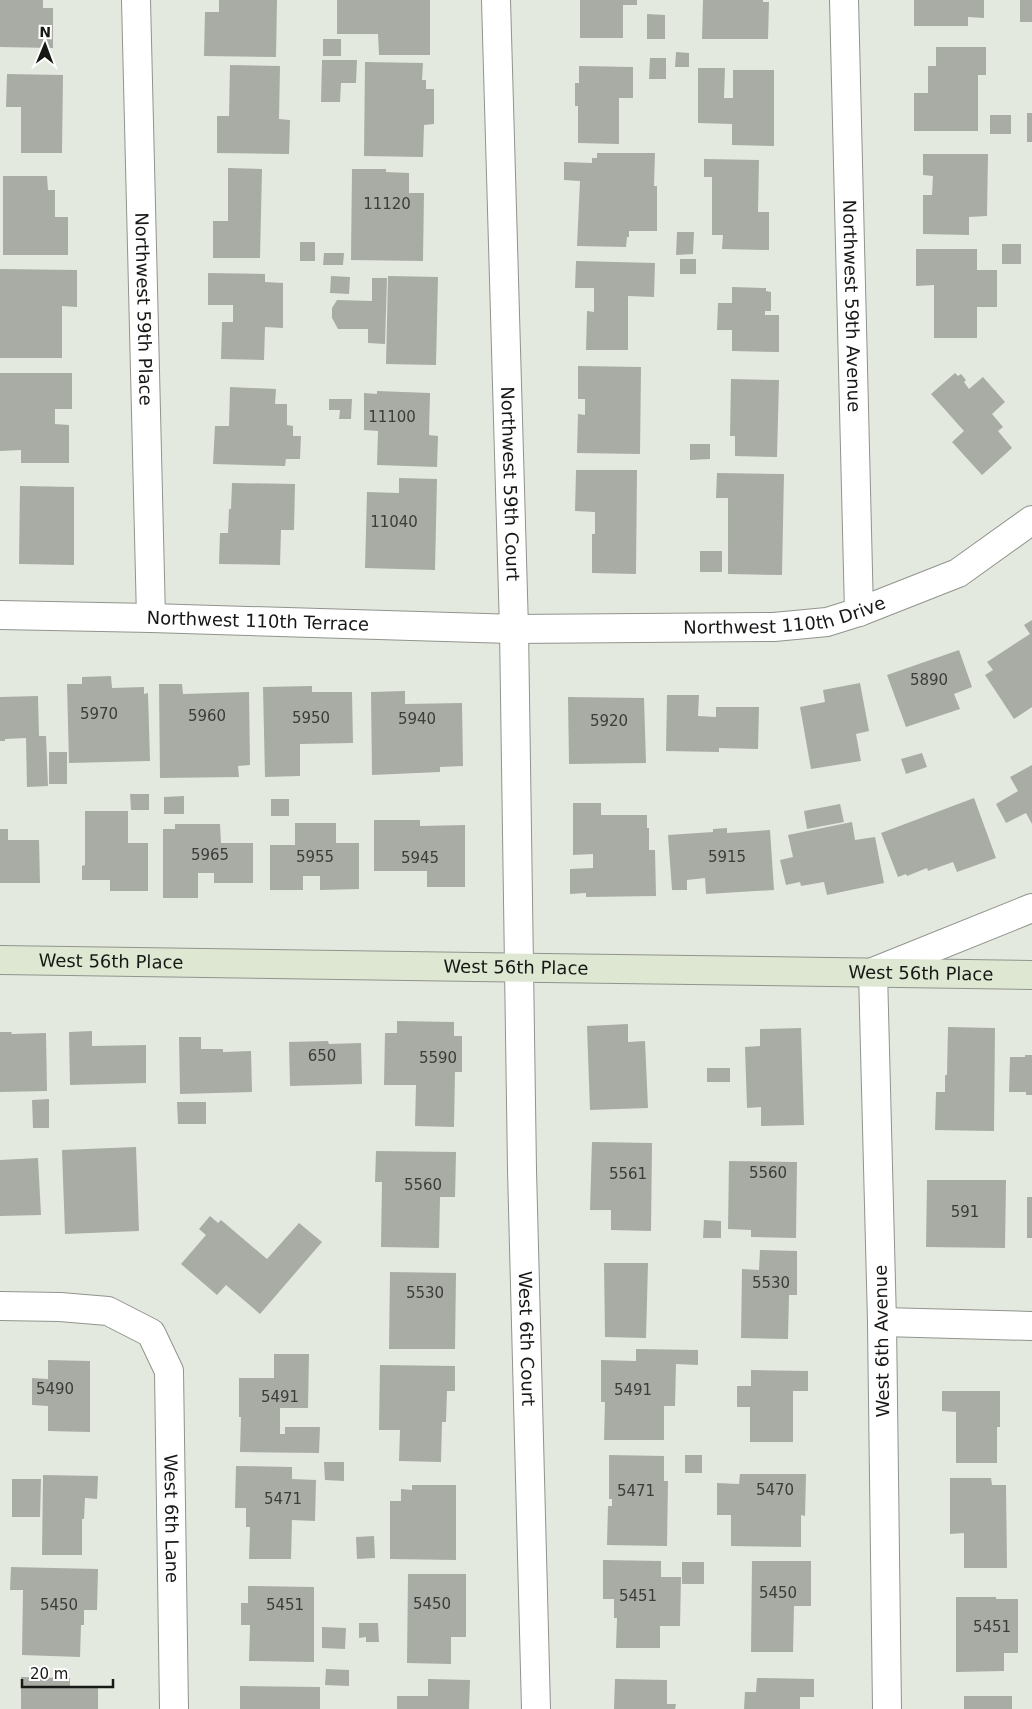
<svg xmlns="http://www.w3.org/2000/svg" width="1032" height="1709" font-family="'DejaVu Sans',sans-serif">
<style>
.building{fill:#a8aca4}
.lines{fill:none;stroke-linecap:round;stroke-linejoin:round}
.street-casing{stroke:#90948c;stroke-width:30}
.secondary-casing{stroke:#90948c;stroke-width:30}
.street{stroke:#fff;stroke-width:28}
.secondary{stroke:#dde7d2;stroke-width:28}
.labels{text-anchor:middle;stroke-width:4.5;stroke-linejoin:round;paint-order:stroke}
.number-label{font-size:15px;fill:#3a3d39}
.street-label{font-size:18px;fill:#161815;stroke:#fff}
</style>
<rect width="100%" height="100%" fill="#e4e9e0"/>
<g class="building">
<polygon points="0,0 43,0 43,8 53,8 53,48 0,47"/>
<polygon points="219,0 277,0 276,57 204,56 205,12 219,12"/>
<polygon points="337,0 430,0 430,55 379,55 378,34 337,34"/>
<polygon points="580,0 637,0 637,5 623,5 623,38 580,38"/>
<polygon points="703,0 763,0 763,2 769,2 768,39 702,39"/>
<polygon points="914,0 984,0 984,18 968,17 968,26 914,26"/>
<rect x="1020" y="0" width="12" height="22"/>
<polygon points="647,14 665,15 665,39 647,39"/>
<rect x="323" y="39" width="18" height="17"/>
<polygon points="936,47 986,47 986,75 978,75 978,131 914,131 914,93 928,93 928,66 936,66"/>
<polygon points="676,52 689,53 689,67 675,67"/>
<polygon points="650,58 666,58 666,79 649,79"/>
<polygon points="322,60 357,60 356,83 341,83 340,102 321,102"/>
<polygon points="365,62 423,63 422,80 426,80 426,89 434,89 434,124 424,125 423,157 364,156"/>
<polygon points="230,65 280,66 279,119 290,120 289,154 217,153 217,116 229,116"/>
<polygon points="579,66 633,67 633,98 619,98 619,144 578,143 578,106 575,106 575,83 579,83"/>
<polygon points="698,68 725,68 724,98 733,98 733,70 774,70 774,146 732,145 732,124 698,123"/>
<polygon points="7,74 63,75 62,153 21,153 21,107 6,107"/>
<rect x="1027" y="113" width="5" height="29"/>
<rect x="990" y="115" width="21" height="19"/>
<polygon points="597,153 655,153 654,186 657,186 657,231 629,231 629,237 627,237 626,247 577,246 580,181 564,180 564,162 592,163 592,158 597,158"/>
<polygon points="923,154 988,154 987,216 969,217 969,235 923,234 923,195 932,195 933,176 923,175"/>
<polygon points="704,159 759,160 758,212 769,212 769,250 722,249 723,235 712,235 712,177 704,177"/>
<polygon points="228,168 262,169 260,258 213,258 213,221 228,221"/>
<polygon points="352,169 386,169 386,172 409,173 409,193 424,193 423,261 351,260"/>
<polygon points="3,176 47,176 48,190 55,190 55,217 68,217 68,255 3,255"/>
<polygon points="677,232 694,232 693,254 676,255"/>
<rect x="300" y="242" width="15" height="19"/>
<rect x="1002" y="244" width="19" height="20"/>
<polygon points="916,249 977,249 977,270 997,270 997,307 977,307 977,338 934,338 934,285 916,286"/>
<polygon points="324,253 344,253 343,265 323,265"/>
<rect x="680" y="259" width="16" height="15"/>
<polygon points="576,261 655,263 654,297 628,296 628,350 586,350 587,311 594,312 594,288 575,288"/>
<polygon points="0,269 77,270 77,307 62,306 62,358 0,358"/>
<polygon points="208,273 265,274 265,282 283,283 283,328 265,327 264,360 221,359 222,322 233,322 233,305 208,305"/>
<polygon points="331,276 350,277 349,294 330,293"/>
<polygon points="388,276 438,277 436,365 386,364"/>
<polygon points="372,278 387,278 385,344 368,343 368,329 338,329 332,318 332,308 337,300 372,301"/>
<polygon points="732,287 766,288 766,291 771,292 771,311 765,311 765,315 779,315 779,352 732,351 732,330 717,330 718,303 732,303"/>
<polygon points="578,366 641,367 640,454 577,453 578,414 585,415 585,399 578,399"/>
<polygon points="0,373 72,373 72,409 55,409 55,424 69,425 69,463 21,463 21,450 0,451"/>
<polygon points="955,373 958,376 961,374 966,380 964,382 969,389 983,377 1005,402 992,414 1003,427 998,431 1012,448 982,475 952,442 964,431 931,394"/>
<polygon points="731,379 779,380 777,457 735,456 735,436 730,436"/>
<polygon points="230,387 276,389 275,404 287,404 287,425 293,426 293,436 301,436 300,459 286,459 285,466 213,464 215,426 229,426"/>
<polygon points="377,391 430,393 429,435 438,436 437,467 377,465 378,431 364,430 364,393 377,394"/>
<polygon points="329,399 352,399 351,419 339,419 340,410 329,410"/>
<polygon points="690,444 710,444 710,459 690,460"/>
<polygon points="576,470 637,470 636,574 592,573 592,534 595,534 595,512 575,511"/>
<polygon points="717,473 784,474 782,575 728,574 728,498 716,498"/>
<polygon points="399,478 437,479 435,570 365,568 367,492 399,493"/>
<polygon points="232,483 295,484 294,530 281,530 280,565 219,564 220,533 228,533 229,509 231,509"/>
<polygon points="20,486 74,487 74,565 19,564"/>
<rect x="700" y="551" width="22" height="21"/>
<polygon points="1032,620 1032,707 1014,719 985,675 993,670 987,662 1030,634 1024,625"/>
<polygon points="959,650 972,687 954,694 960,709 906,727 887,675"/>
<polygon points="111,676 112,688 144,687 144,694 148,693 150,761 69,763 67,684 82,684 82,677"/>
<polygon points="860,683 869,731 856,734 861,761 811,769 800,707 825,702 823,690"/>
<polygon points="159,684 182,684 183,694 249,692 250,765 238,766 239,777 160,778"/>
<polygon points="312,686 312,692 352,692 353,743 300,744 300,776 265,777 263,687"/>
<polygon points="405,691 405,704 462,703 463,766 440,767 440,772 372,775 371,692"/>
<polygon points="667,695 699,695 698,716 716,717 716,707 759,707 758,749 719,748 719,752 666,751"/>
<polygon points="38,696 39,736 46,736 48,786 27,787 26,738 5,739 5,741 0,741 0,697"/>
<polygon points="568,697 644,698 646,763 569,764"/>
<rect x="49" y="752" width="18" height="32"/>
<polygon points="922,753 927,767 906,774 901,759"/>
<polygon points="1032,765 1032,824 1026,813 1006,823 996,804 1018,791 1010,777"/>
<polygon points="130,794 149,794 149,810 131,810"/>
<polygon points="184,796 184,814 164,814 164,797"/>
<polygon points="974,798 996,858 957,872 953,862 928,871 927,868 907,876 906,874 898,877 881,833"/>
<rect x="271" y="799" width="18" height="17"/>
<polygon points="573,803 601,803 601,815 647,815 647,828 649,828 649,850 655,850 656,896 586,897 586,893 570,894 570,869 593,868 593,854 573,855"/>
<polygon points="840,804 844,822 807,829 804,811"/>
<polygon points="85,811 128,811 128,843 148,843 148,891 110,891 110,880 82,880 82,866 85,865"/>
<polygon points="374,820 420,820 420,826 465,825 465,887 427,887 427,871 374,871"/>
<polygon points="852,822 855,840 875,837 884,883 827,895 824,882 801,886 800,882 786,885 780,860 793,857 788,835"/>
<polygon points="295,823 336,823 336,843 359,843 359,889 320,890 320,876 303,876 303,890 270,890 270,845 295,845"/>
<polygon points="175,824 220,824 221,843 253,843 253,883 214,883 214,873 198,873 198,898 163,898 163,829 175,829"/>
<polygon points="727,828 727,833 770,830 774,890 706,894 705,878 687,880 687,890 672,890 668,835 713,832 713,829"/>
<polygon points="0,829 8,829 8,840 39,840 40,883 0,883"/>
<polygon points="397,1021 454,1022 454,1036 462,1036 462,1072 455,1072 454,1127 415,1126 416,1085 384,1085 385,1033 397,1033"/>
<polygon points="628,1024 628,1042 645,1041 648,1108 590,1110 587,1026"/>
<polygon points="948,1027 995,1028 994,1131 935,1130 936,1092 945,1092 945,1075 947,1075"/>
<polygon points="801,1028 804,1125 761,1126 761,1107 747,1108 745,1047 760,1046 760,1029"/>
<polygon points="92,1031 92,1046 146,1045 146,1083 70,1085 69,1032"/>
<polygon points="0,1032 12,1032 11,1034 46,1033 47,1091 0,1092"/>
<polygon points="179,1037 201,1037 201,1049 223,1049 223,1052 251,1051 252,1092 180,1094"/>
<polygon points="328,1041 329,1044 361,1043 362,1084 290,1086 289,1042"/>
<polygon points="1025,1055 1032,1055 1032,1095 1026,1095 1026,1092 1009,1092 1010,1057 1025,1057"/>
<rect x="707" y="1068" width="23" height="14"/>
<polygon points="49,1099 49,1128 33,1128 32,1100"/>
<polygon points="177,1102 206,1102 206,1124 178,1124"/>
<polygon points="592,1142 652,1143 651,1231 611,1230 611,1210 590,1210"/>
<polygon points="136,1147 139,1231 65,1234 62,1150"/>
<polygon points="376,1151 456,1152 455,1197 440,1197 439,1248 381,1247 382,1182 375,1182"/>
<polygon points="38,1158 41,1215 0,1216 0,1160"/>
<polygon points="729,1161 797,1162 796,1238 751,1237 751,1230 728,1229"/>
<polygon points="927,1180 1006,1180 1005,1248 926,1247"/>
<rect x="1027" y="1197" width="5" height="41"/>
<polygon points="210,1216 218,1223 221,1220 267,1259 299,1223 322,1242 260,1314 226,1285 217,1295 181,1264 206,1235 199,1229"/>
<polygon points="704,1220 721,1221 721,1238 703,1238"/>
<polygon points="760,1250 797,1251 797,1295 789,1295 788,1339 741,1338 742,1269 759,1270"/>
<polygon points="604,1263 648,1263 646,1338 605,1337"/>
<polygon points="390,1272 456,1273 455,1349 389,1349"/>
<polygon points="636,1349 698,1350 698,1365 676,1364 675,1406 664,1406 664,1440 604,1440 605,1402 601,1402 601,1360 636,1361"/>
<polygon points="274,1354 309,1354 308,1408 280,1408 280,1434 285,1434 285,1427 320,1427 319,1453 240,1452 241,1417 239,1417 239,1378 274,1378"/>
<polygon points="48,1360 90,1361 90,1432 48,1431 48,1406 32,1405 32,1378 48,1379"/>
<polygon points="380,1365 455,1366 455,1391 447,1391 446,1422 442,1422 441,1462 399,1461 400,1430 379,1430"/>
<polygon points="751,1370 808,1371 808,1391 793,1391 793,1442 750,1442 750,1407 737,1407 737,1386 751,1386"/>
<polygon points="942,1391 1000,1391 1000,1427 997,1427 997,1463 956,1463 956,1412 942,1411"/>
<polygon points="609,1455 664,1456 664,1481 668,1481 667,1546 607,1545 608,1506 612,1506 612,1499 609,1499"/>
<rect x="685" y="1455" width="17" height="18"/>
<polygon points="324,1462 344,1462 344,1481 325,1480"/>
<polygon points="236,1466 292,1467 292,1479 316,1480 315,1521 292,1520 291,1559 249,1559 250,1527 246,1527 246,1508 235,1508"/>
<polygon points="740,1474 806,1474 805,1516 801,1515 801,1547 731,1546 731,1515 717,1515 717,1483 739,1484"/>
<polygon points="43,1475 98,1476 97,1499 85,1498 84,1519 82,1519 82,1555 42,1555"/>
<polygon points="950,1478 991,1478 992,1485 1006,1485 1007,1568 964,1568 964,1533 950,1534"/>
<polygon points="12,1479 41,1479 40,1517 12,1517"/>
<polygon points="412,1485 456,1485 456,1560 390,1559 390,1501 401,1501 401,1489 412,1490"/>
<polygon points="374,1536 375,1558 357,1559 356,1537"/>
<polygon points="603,1560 661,1561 661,1577 681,1577 680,1626 660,1626 660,1648 616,1648 617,1618 614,1618 614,1599 603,1599"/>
<polygon points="752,1561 811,1561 811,1606 794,1606 793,1652 751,1652"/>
<rect x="682" y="1562" width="22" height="22"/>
<polygon points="11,1567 98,1569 97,1610 84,1610 84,1625 81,1625 80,1657 22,1655 23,1590 10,1590"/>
<polygon points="408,1574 466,1574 466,1637 451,1637 451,1664 407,1663"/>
<polygon points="248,1586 314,1587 314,1662 249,1661 250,1625 241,1625 241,1603 248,1603"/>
<polygon points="956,1597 996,1597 996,1599 1018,1599 1018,1653 1004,1653 1004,1671 956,1672"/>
<polygon points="359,1623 378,1623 379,1642 366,1642 366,1637 359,1638"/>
<polygon points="322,1627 346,1628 345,1649 322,1648"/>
<polygon points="326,1669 349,1670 349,1686 325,1685"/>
<polygon points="21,1677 70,1678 70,1687 98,1688 98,1709 21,1709"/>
<polygon points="757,1678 814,1679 814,1697 800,1697 800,1709 744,1709 745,1692 756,1692"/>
<polygon points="428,1679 470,1680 469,1709 397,1709 397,1696 428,1696"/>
<polygon points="615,1679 667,1680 667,1704 676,1704 675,1709 614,1709"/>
<polygon points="240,1686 320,1687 320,1709 240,1709"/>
<rect x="964" y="1696" width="48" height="13"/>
</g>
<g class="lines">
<defs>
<g id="street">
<path id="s1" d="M136 0 151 618"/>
<path id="s2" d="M496 0 514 629 522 1170 536 1709"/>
<path id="s3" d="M844 0 859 612"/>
<path id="s4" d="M0 615 151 618 514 629 774 627 827 622 859 612 958 573 1032 520"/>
<path id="s5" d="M0 1306 60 1307 108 1311 151 1333 169 1371 174 1709"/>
<polyline points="882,1322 1032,1326"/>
<polyline points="887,1709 882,1322 873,972 1032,908"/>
</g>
<g id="secondary">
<path id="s6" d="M0 960 1032 975"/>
</g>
</defs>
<use href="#street" class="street-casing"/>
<use href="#secondary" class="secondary-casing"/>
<use href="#street" class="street"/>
<use href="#secondary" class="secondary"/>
</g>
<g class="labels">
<g class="number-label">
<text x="387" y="209">11120</text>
<text x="392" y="422">11100</text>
<text x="394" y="527">11040</text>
<text x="929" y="685">5890</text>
<text x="99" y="719">5970</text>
<text x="207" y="721">5960</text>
<text x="311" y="723">5950</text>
<text x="417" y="724">5940</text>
<text x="609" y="726">5920</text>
<text x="210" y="860">5965</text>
<text x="315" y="862">5955</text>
<text x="727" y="862">5915</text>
<text x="420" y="863">5945</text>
<text x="322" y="1061">650</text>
<text x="438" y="1063">5590</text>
<text x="768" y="1178">5560</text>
<text x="628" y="1179">5561</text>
<text x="423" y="1190">5560</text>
<text x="965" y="1217">591</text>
<text x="771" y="1288">5530</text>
<text x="425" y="1298">5530</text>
<text x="55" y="1394">5490</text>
<text x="633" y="1395">5491</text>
<text x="280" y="1402">5491</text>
<text x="775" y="1495">5470</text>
<text x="636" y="1496">5471</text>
<text x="283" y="1504">5471</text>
<text x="778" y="1598">5450</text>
<text x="638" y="1601">5451</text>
<text x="432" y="1609">5450</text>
<text x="59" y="1610">5450</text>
<text x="285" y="1610">5451</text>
<text x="992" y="1632">5451</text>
</g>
<g class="street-label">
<text dy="6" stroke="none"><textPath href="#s3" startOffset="306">Northwest 59th Avenue</textPath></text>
<text dy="6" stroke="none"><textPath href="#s1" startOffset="309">Northwest 59th Place</textPath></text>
<text dy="6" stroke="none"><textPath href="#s2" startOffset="484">Northwest 59th Court</textPath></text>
<text dy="6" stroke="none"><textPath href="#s4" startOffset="786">Northwest 110th Drive</textPath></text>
<text dy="6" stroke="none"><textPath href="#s4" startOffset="258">Northwest 110th Terrace</textPath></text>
<text dy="6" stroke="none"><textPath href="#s6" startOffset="111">West 56th Place</textPath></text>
<text dy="6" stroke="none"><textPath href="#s6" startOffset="516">West 56th Place</textPath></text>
<text dy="6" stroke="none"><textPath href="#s6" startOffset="921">West 56th Place</textPath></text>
<text dy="6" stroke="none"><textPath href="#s2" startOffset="1339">West 6th Court</textPath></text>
<text transform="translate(882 1341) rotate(-91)" y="6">West 6th Avenue</text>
<text dy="6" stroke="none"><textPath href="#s5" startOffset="346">West 6th Lane</textPath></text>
</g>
</g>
<g transform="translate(45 45) rotate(1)" stroke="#ffffff" stroke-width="4" paint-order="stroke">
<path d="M0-4L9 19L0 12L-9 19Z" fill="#161815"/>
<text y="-8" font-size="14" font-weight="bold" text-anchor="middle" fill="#161815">N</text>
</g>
<path d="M22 1679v8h91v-8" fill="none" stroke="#161815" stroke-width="2.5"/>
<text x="30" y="1679" font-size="15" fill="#161815" stroke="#ffffff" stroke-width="4" paint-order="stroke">20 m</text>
</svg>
